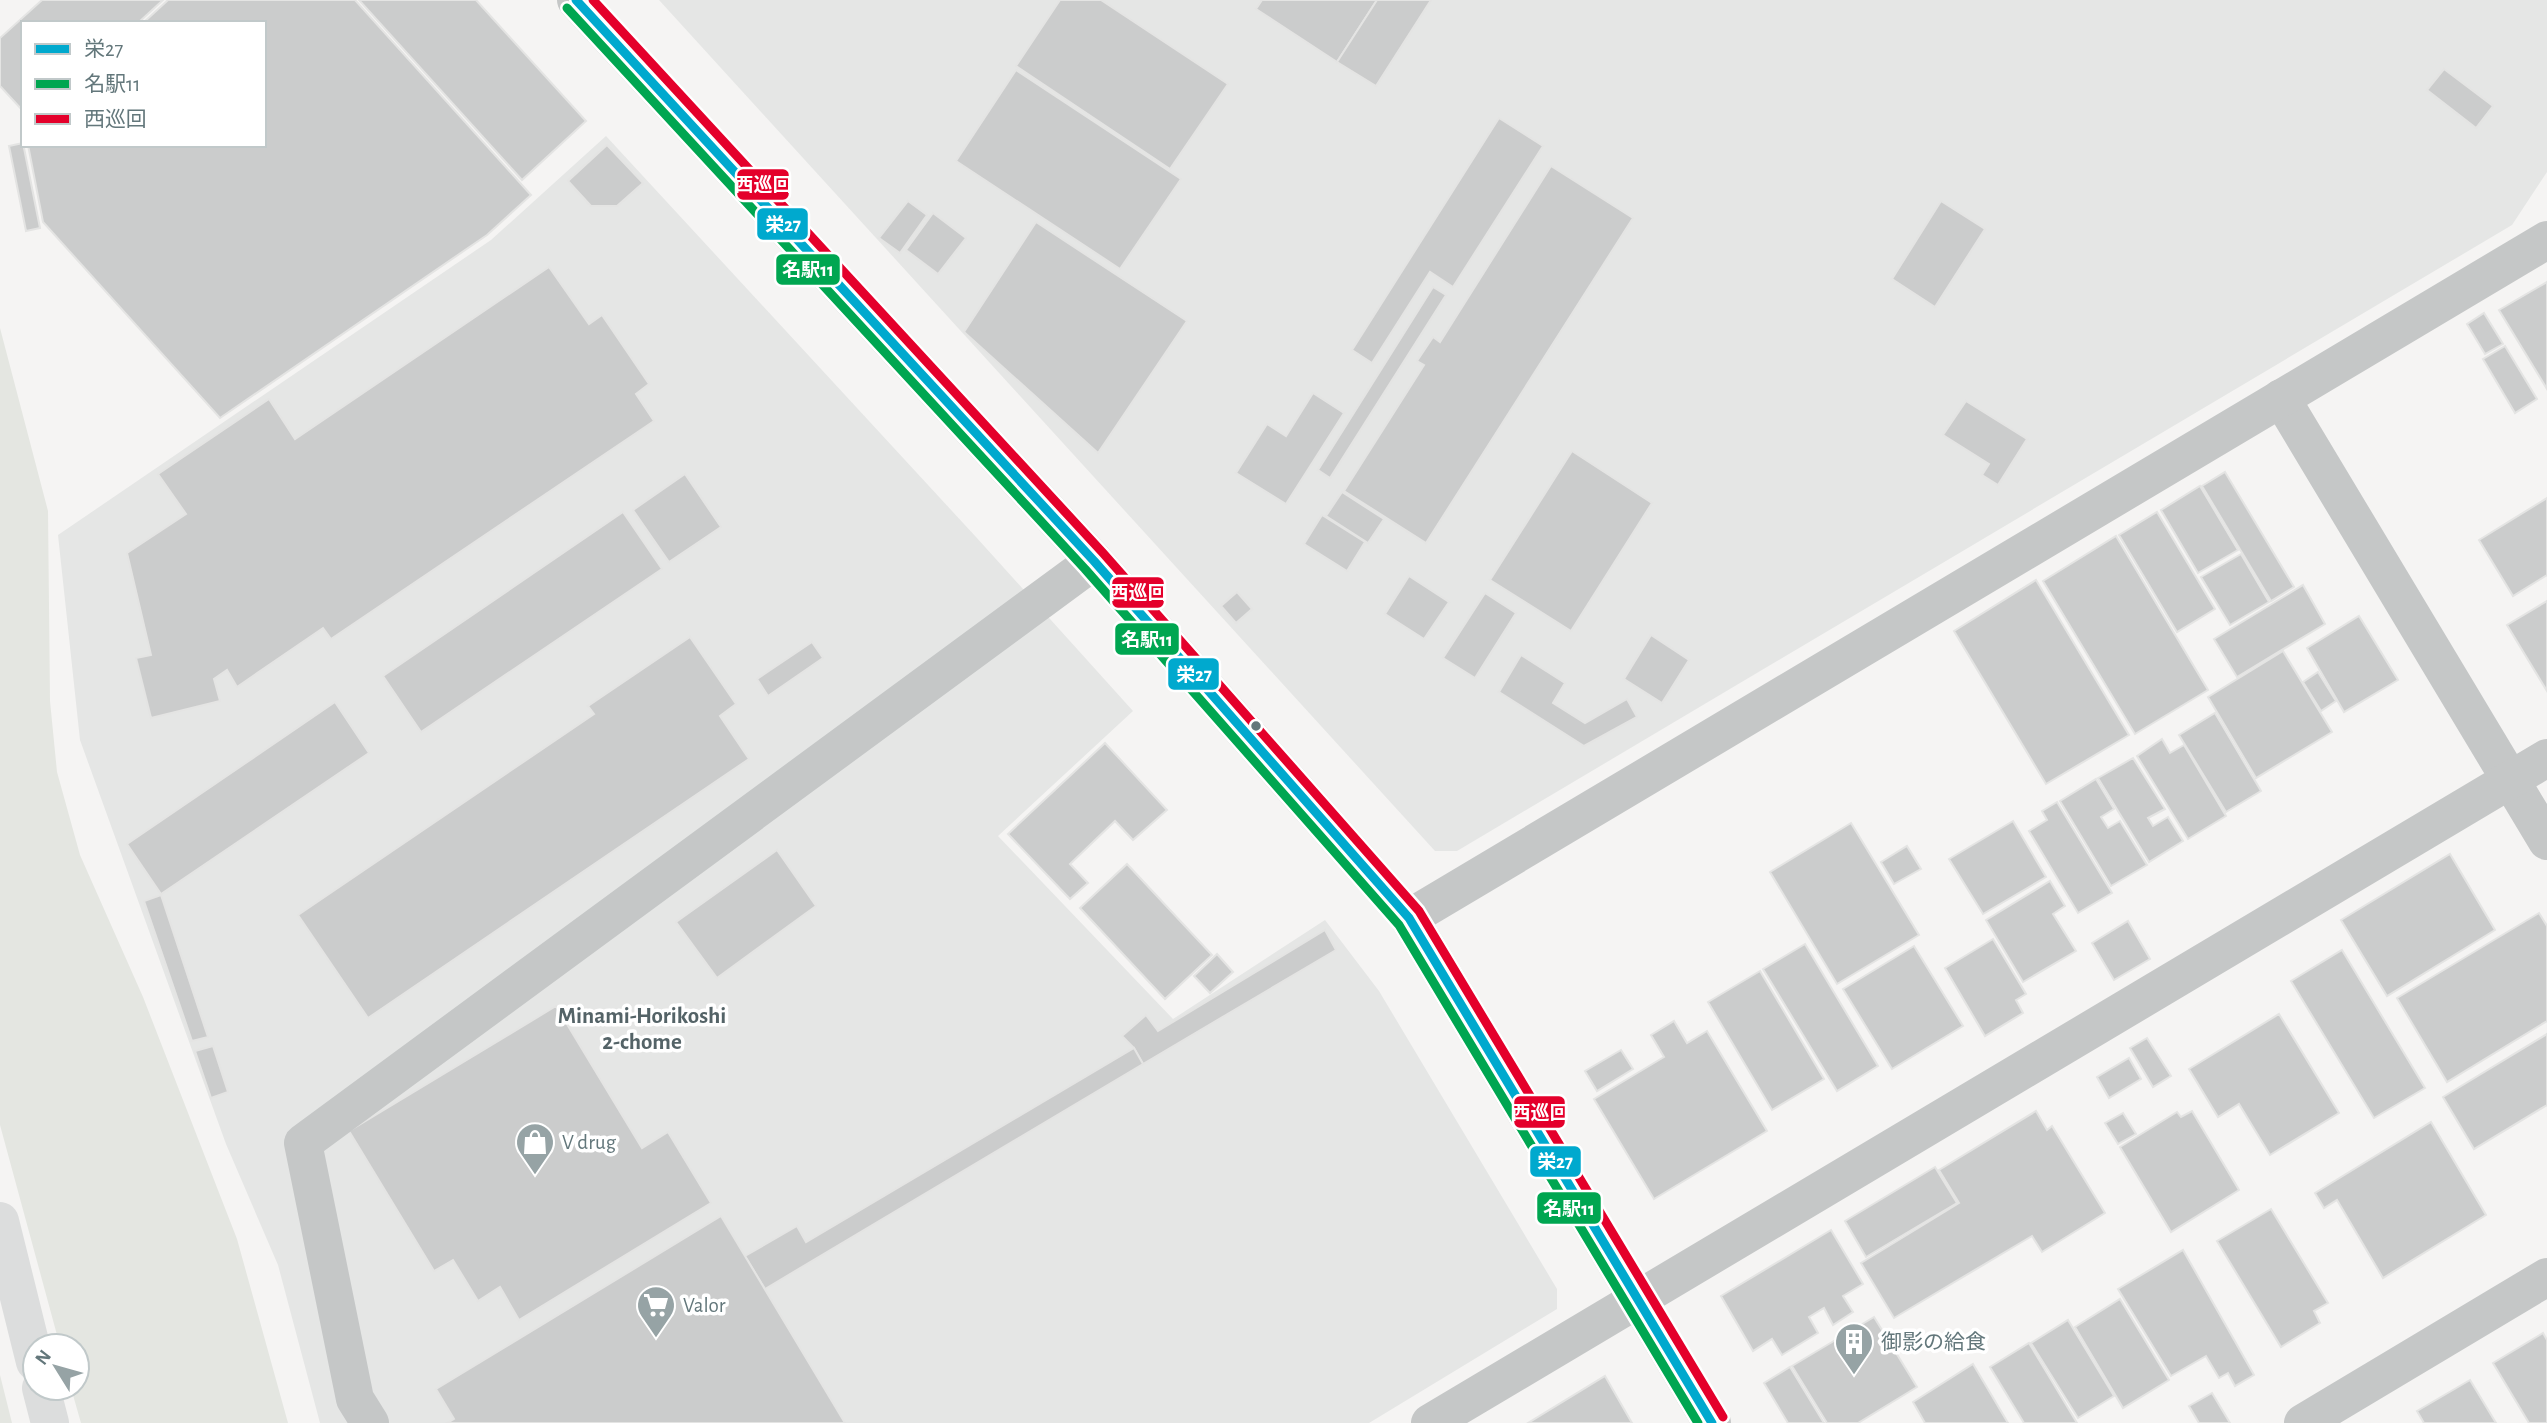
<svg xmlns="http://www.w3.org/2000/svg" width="2547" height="1423" font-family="'Alegreya Sans','Noto Sans JP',sans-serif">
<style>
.built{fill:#e5e6e5}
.green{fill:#e4e6e1}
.building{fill:#cbcccc;stroke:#e4e4e3;stroke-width:2}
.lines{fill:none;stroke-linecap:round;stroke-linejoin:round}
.minor{stroke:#c5c7c7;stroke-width:38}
.major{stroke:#dcdddd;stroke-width:38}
.bus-1-casing{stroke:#fff;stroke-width:14}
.bus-2-casing{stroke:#fff;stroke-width:14}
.bus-3-casing{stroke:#fff;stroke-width:14}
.bus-1{stroke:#00a9ce;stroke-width:9}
.bus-2{stroke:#00a651;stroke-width:9}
.bus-3{stroke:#e4002b;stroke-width:9}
.bus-dot{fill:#63777b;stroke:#fff;stroke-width:2.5}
.labels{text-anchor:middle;stroke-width:7;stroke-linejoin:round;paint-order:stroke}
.poi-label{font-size:21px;fill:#63777b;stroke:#fff;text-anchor:start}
.neighbourhood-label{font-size:23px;font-weight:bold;fill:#546367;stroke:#fff}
.line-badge{stroke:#fff;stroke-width:2.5}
.badge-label{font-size:19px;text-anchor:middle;font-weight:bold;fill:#fff}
</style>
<rect width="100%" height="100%" fill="#f5f4f3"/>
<g class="built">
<polygon points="659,0 2547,0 2547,172 2512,225 1457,851 1435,851"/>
<polygon points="606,136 976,537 1133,711 998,836 1173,1019 1325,920 1379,991 1557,1289 1557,1309 1369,1423 320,1423 278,1265 226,1144 80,740 58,535 491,240"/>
</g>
<g class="green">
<polygon points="0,328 48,511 50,701 57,772 80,855 143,997 237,1239 288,1423 81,1423 71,1388 77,1388 77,1346 60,1346 0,1125"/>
<polygon points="0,1375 12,1423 0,1423"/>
</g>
<g class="building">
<polygon points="42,0 163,0 138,23 23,23 23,111 0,86 0,38"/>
<polygon points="168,0 355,0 531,195 487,235 220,418 43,222 28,145 264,145 264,23 143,23"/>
<polygon points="359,0 476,0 586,121 522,180"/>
<polygon points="1060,0 1101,0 1228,84 1170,169 1016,66"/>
<polygon points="1262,0 1377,0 1337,62 1256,9"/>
<polygon points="1377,0 1431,0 1376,86 1337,62"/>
<polygon points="2444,69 2493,106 2476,128 2427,90"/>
<polygon points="1016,70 1181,179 1120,269 956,161"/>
<polygon points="1499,118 1543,146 1453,287 1430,272 1372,363 1352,350"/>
<polygon points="23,143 40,228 26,231 9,146"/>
<polygon points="607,145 643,183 617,206 591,206 568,181"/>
<polygon points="1551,166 1633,218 1426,543 1344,491 1424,365 1417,361 1433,337 1440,342"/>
<polygon points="908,201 927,215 900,253 879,238"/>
<polygon points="1941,201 1985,229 1935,307 1892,279"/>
<polygon points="933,213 966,238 938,274 906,250"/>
<polygon points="1036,222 1187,321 1098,453 964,332"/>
<polygon points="549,267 589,324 602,315 649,384 636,394 654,421 331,639 323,628 237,687 227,670 214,679 220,701 151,718 136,658 151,655 127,553 186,514 158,474 269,399 295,439"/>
<polygon points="2547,282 2547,389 2499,310"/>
<polygon points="1433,287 1446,295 1330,478 1318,470"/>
<polygon points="2484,313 2503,344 2485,354 2467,324"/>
<polygon points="2505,346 2537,399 2515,413 2483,359"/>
<polygon points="1313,393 1344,413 1286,504 1236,473 1267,424 1286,436"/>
<polygon points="1966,401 2027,439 1998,485 1982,475 1989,464 1943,435"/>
<polygon points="1572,451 1652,503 1571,631 1490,580"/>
<polygon points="2225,472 2294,587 2271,601 2202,486"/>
<polygon points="685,474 721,527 669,562 633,510"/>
<polygon points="2200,486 2238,550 2198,573 2161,510"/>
<polygon points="1342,492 1384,519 1368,543 1326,516"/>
<polygon points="2547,498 2547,575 2513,596 2479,540"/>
<polygon points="623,512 662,569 421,732 383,676"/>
<polygon points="2157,512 2215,609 2177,632 2119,535"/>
<polygon points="1322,515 1365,542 1347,571 1304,544"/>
<polygon points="2116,536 2208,690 2135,734 2043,581"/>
<polygon points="2241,554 2269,602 2230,625 2201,577"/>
<polygon points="1409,576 1449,602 1424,639 1385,614"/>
<polygon points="2036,580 2129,735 2046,784 1954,631"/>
<polygon points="2303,585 2325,624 2237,677 2214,639"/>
<polygon points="1237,592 1252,609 1236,623 1221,606"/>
<polygon points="1485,593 1516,613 1475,678 1443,658"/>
<polygon points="2547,601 2547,691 2507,625"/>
<polygon points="2359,616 2398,680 2344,712 2307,648"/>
<polygon points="1651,635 1689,660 1662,703 1624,679"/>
<polygon points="690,637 736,704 720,716 749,759 368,1018 298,915 594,714 588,706"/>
<polygon points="812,642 823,658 768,696 757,679"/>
<polygon points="2283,651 2332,732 2256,778 2208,697"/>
<polygon points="1521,655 1565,683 1553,703 1585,723 1627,699 1637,717 1584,746 1499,692"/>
<polygon points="2318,672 2336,701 2321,711 2303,682"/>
<polygon points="335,702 369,753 161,894 127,844"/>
<polygon points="2215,713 2261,791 2226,812 2179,735"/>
<polygon points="2162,739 2170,753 2184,745 2226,816 2188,839 2137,756"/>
<polygon points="1105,743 1167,810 1133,840 1115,821 1070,864 1088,883 1070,899 1008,834"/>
<polygon points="2133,758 2165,809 2148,818 2153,826 2168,817 2183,841 2149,862 2098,778"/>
<polygon points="2096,779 2114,809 2101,817 2108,828 2120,821 2147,865 2111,886 2060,801"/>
<polygon points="2057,802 2112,893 2078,913 2029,831 2047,820 2042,811"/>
<polygon points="2013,821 2046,877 1983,914 1949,859"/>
<polygon points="1851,823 1919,935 1837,984 1770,872"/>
<polygon points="1907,846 1921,869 1894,884 1881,862"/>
<polygon points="777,850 816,906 717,978 676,922"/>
<polygon points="2450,854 2495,930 2387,996 2341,920"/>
<polygon points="1127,864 1212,955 1165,999 1080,908"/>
<polygon points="2050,881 2065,906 2053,914 2076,951 2023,982 1986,920"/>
<polygon points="161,895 208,1037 192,1041 144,901"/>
<polygon points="2539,913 2547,926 2547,1021 2447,1082 2397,998"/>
<polygon points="2128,921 2150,959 2114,980 2092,943"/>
<polygon points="1325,930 1336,950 1143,1064 1134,1048 1122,1036 1146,1015 1158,1031"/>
<polygon points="1993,939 2026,994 2016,1000 2023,1013 1985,1036 1945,968"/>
<polygon points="1805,944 1878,1066 1837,1091 1763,969"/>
<polygon points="1914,946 1963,1026 1892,1069 1843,989"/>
<polygon points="2342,950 2425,1088 2374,1118 2291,981"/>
<polygon points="1217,954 1233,972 1210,993 1194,976"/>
<polygon points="1760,971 1824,1079 1772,1110 1708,1002"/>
<polygon points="556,1006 642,1148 668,1132 711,1203 519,1320 500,1287 478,1301 453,1260 434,1271 349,1131"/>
<polygon points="2279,1014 2339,1113 2270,1155 2239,1104 2218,1117 2189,1069"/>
<polygon points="1674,1021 1687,1043 1707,1031 1767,1131 1654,1199 1594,1099 1664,1057 1651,1035"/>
<polygon points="2547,1034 2547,1105 2474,1149 2443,1097"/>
<polygon points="2147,1038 2171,1076 2153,1087 2130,1048"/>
<polygon points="213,1046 228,1092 211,1098 195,1051"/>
<polygon points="1134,1048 1143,1064 765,1289 745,1256 797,1226 806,1242"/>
<polygon points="1621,1050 1633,1069 1597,1091 1585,1071"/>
<polygon points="2129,1058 2141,1079 2109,1098 2097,1077"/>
<polygon points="2036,1111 2047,1130 2052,1126 2105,1213 2042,1252 2032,1236 1894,1318 1861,1263 1959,1203 1939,1170"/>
<polygon points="2192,1111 2239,1190 2171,1232 2120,1147 2177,1112 2181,1117"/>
<polygon points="2123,1113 2136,1134 2118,1144 2105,1123"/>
<polygon points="2431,1122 2486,1215 2383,1278 2337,1200 2324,1208 2315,1193"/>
<polygon points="1935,1167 1957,1203 1866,1257 1845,1221"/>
<polygon points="2271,1209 2328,1303 2314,1311 2320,1323 2281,1347 2217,1241"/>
<polygon points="721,1216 845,1423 447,1423 454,1419 436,1389"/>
<polygon points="1831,1230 1863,1284 1843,1296 1853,1312 1833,1325 1824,1308 1809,1317 1818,1333 1782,1355 1772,1339 1753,1351 1721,1296"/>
<polygon points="2183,1250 2254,1375 2235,1386 2228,1373 2219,1378 2206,1356 2171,1376 2118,1289"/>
<polygon points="2120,1299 2169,1380 2123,1408 2075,1327"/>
<polygon points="1874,1317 1917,1387 1858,1423 1827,1423 1792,1366"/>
<polygon points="2068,1320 2114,1396 2078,1418 2031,1343"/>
<polygon points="2543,1333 2547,1340 2547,1423 2529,1423 2493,1363"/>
<polygon points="2029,1343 2077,1423 2024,1423 1990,1367"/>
<polygon points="1973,1364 2008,1423 1925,1423 1913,1402"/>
<polygon points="1790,1367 1824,1423 1788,1423 1764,1383"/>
<polygon points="1605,1376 1632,1423 1528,1423"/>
<polygon points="2470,1380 2496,1423 2424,1423 2417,1411"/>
<polygon points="2212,1393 2230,1423 2199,1423 2189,1406"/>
</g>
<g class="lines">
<g class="minor">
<polyline points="576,0 1094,561 1409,918 1712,1423"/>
<polyline points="2281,398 2547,841"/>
<polyline points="1409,918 2547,240"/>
<polyline points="370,1423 355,1399 303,1143 1094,561"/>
<polyline points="1430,1423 2547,758"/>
<polyline points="2303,1423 2547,1277"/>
</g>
<g class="major">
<polyline points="0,1221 35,1362"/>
<polyline points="41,1388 50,1423"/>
</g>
<defs>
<polyline id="bus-1" points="576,0 1094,561 1409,918 1712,1423"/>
<polyline id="bus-2" points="567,8 1085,569 1399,925 1698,1423"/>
<polyline id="bus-3" points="593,0 1103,553 1419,911 1723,1417"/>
</defs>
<use href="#bus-1" class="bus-1-casing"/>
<use href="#bus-2" class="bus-2-casing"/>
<use href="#bus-3" class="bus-3-casing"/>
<use href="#bus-1" class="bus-1"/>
<use href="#bus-2" class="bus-2"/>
<use href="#bus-3" class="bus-3"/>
</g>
<defs>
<symbol id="shop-pin" viewBox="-11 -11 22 30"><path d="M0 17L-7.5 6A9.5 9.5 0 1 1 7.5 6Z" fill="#96a3a5" stroke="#fff"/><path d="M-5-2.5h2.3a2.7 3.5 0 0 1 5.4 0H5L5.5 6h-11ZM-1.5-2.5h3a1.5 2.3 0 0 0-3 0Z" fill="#fff"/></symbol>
<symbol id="supermarket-pin" viewBox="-11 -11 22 30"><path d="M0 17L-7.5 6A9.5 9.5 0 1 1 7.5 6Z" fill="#96a3a5" stroke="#fff"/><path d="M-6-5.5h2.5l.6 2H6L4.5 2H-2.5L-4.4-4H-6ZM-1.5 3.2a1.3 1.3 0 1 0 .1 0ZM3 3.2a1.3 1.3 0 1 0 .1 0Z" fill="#fff"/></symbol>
<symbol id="building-pin" viewBox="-11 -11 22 30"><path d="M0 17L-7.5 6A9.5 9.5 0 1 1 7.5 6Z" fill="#96a3a5" stroke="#fff"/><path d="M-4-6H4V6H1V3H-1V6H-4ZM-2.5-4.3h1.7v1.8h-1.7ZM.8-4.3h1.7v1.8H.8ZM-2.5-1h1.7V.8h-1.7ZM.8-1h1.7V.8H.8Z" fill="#fff"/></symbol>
</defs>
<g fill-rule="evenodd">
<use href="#shop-pin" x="513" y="1120" width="44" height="60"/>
<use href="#supermarket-pin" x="634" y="1283" width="44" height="60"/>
<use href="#building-pin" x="1832" y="1320" width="44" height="60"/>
</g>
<circle class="bus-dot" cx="1256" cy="726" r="6"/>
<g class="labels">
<g class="poi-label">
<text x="562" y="1149">V drug</text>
<text x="683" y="1312">Valor</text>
<text x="1881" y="1349">御影の給食</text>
</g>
<g class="neighbourhood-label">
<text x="642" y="1023">Minami-Horikoshi<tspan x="642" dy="26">2-chome</tspan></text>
</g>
</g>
<g class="line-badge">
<rect x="736" y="168" width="54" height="33" rx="7" fill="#e4002b"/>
<rect x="756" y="207" width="53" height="34" rx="7" fill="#00a9ce"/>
<rect x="775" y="253" width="66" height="33" rx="7" fill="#00a651"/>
<rect x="1111" y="576" width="54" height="33" rx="7" fill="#e4002b"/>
<rect x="1114" y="622" width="66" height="34" rx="7" fill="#00a651"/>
<rect x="1167" y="657" width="53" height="34" rx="7" fill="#00a9ce"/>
<rect x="1513" y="1095" width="53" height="34" rx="7" fill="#e4002b"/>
<rect x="1529" y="1145" width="53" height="33" rx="7" fill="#00a9ce"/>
<rect x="1536" y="1191" width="66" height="34" rx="7" fill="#00a651"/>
</g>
<g class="badge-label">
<text x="763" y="191">西巡回</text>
<text x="783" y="231">栄27</text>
<text x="808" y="276">名駅11</text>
<text x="1138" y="599">西巡回</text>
<text x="1147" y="646">名駅11</text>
<text x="1194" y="681">栄27</text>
<text x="1540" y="1119">西巡回</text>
<text x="1555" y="1168">栄27</text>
<text x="1569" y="1215">名駅11</text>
</g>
<rect x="21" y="21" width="245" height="126" fill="#ffffff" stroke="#c1c9ca" stroke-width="2"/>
<rect x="35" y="44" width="35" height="10" fill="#00a9ce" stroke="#c1c9ca" stroke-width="2"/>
<text x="84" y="56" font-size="21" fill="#63777b">栄27</text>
<rect x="35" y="79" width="35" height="10" fill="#00a651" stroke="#c1c9ca" stroke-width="2"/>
<text x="84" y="91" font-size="21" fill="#63777b">名駅11</text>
<rect x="35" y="114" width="35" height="10" fill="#e4002b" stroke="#c1c9ca" stroke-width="2"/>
<text x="84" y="126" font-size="21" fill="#63777b">西巡回</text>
<g transform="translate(56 1367) rotate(307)"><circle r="33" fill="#ffffff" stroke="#c1c9ca" stroke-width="2"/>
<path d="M0-5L12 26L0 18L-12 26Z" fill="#96a3a5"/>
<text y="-10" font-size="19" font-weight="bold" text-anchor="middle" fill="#63777b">N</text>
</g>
</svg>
